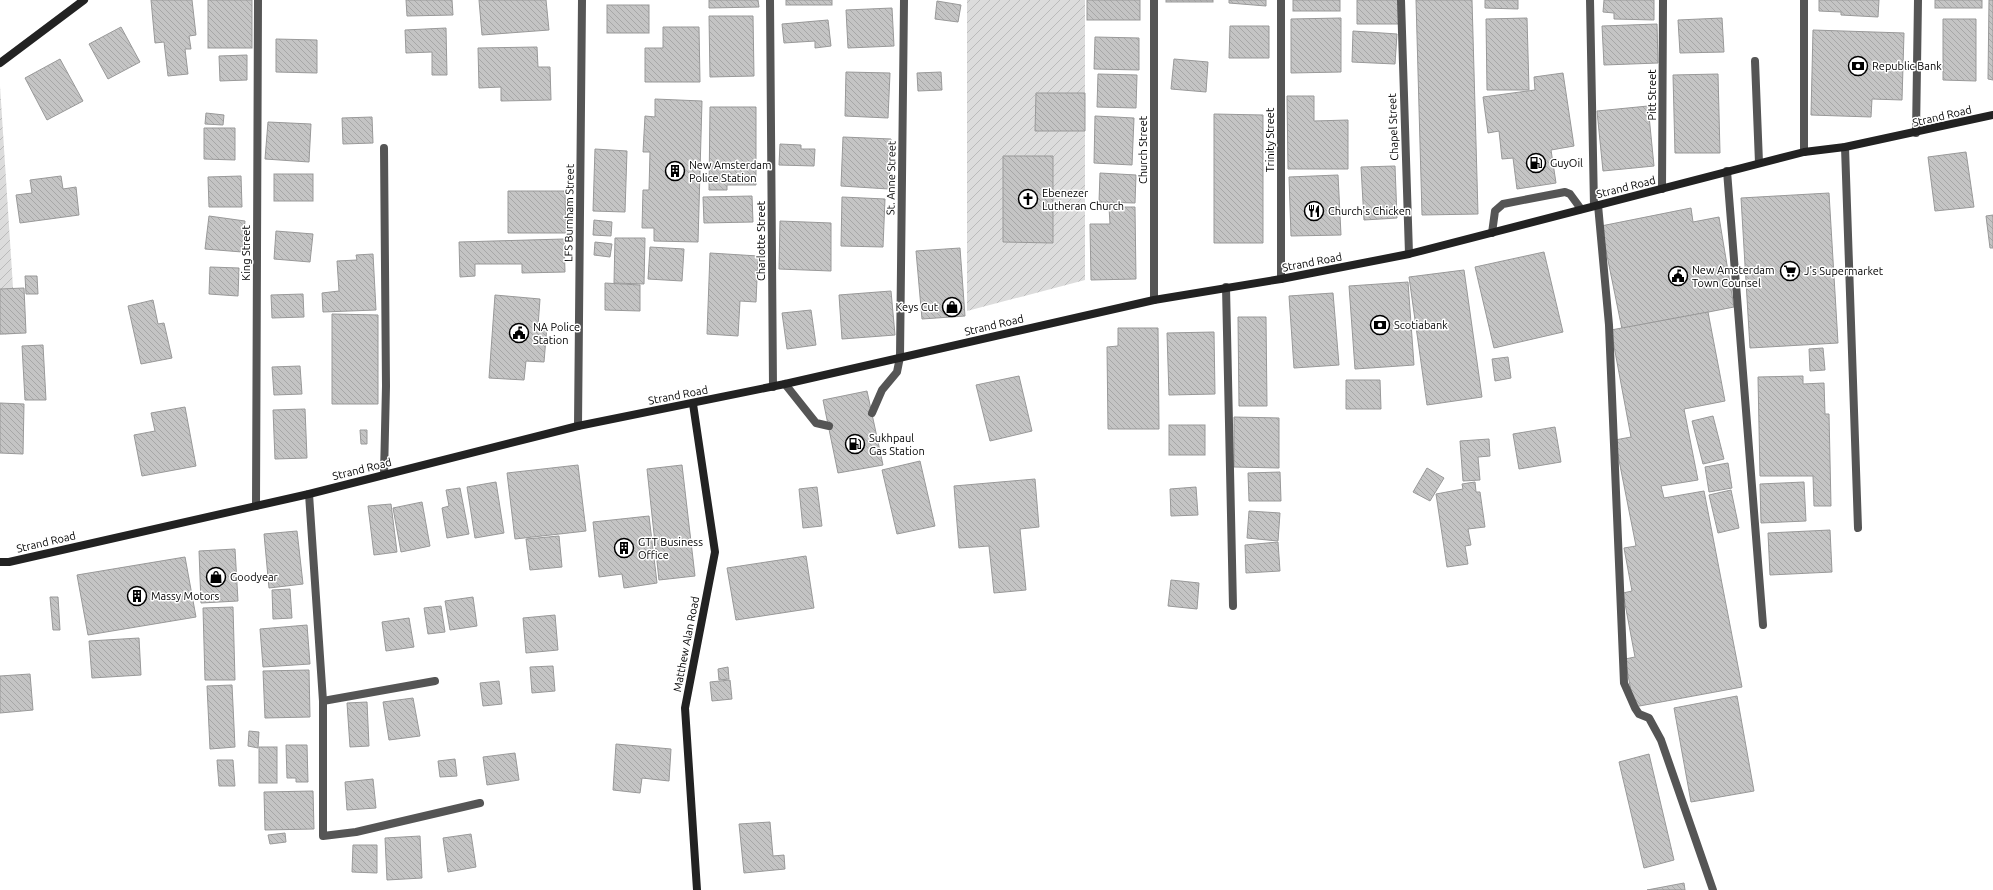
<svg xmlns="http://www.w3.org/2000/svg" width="1993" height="890" font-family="Ubuntu,sans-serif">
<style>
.garden{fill:url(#garden-furrows);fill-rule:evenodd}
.building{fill:url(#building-back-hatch);stroke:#999}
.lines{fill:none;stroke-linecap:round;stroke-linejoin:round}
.lane{stroke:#555;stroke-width:8}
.street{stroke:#555;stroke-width:8}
.secondary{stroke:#222;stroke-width:8}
.labels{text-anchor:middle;stroke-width:3;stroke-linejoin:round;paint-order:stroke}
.poi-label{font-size:11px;fill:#000;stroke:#fff;text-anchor:start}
.street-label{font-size:11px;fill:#000;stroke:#fff}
</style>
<defs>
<pattern id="garden-furrows" width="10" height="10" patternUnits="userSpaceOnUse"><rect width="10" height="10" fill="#dcdcdc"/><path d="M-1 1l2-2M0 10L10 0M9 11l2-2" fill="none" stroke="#bbb"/></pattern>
<pattern id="building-back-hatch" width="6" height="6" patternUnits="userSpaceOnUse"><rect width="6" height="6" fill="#c4c4c4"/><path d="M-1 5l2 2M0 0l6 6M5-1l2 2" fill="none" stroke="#a7a7a7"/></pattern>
</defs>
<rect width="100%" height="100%" fill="#fff"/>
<g class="garden">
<path d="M967 0H1085V280L967 311ZM1003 156H1053V242H1003Z"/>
<polygon points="0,86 16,334 0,335"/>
</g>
<g class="building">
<polygon points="151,0 192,0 196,35 189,36 191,49 185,49 188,74 168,76 164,42 155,43"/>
<rect x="208" y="0" width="44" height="48"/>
<polygon points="406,0 452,0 453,15 407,16"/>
<polygon points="479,0 546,0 549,30 482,35"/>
<polygon points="709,0 758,0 759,7 709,8"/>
<rect x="786" y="0" width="46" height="5"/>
<rect x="1087" y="0" width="53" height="20"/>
<rect x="1166" y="0" width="47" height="2"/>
<polygon points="1229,0 1266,0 1266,6 1229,3"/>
<rect x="1293" y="0" width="47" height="11"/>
<polygon points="1357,0 1399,0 1400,24 1357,24"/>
<polygon points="1416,0 1472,0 1478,214 1422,215"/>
<polygon points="1485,0 1518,0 1518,9 1485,8"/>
<polygon points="1604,0 1654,0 1654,20 1614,19 1614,13 1603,12"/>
<polygon points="1819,0 1879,0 1878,17 1841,15 1841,12 1819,11"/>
<rect x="1935" y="0" width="47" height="8"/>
<polygon points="1989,0 1993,0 1993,80 1988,79"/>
<polygon points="937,1 961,5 958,22 935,19"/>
<rect x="607" y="5" width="42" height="28"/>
<polygon points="892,8 894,46 848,48 846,10"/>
<polygon points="709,16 753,16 754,76 710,77"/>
<polygon points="1341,18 1341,72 1291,73 1291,19"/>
<polygon points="1527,18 1529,90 1487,90 1486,19"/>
<polygon points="1722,18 1724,52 1680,53 1678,20"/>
<polygon points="1943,19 1976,19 1976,81 1943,80"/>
<polygon points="828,20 831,46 815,48 815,41 784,43 782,24"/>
<polygon points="1657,24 1658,63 1604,65 1602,26"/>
<polygon points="1230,26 1269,26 1269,58 1229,58"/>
<polygon points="121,27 140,62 108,79 89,44"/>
<polygon points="663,27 699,27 700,82 645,82 645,48 663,48"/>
<polygon points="446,28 447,75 432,75 432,52 406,53 405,30"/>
<polygon points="1813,30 1904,33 1902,100 1872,99 1871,117 1811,115"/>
<polygon points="1353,31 1397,34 1395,64 1352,62"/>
<polygon points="1095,37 1139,38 1139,70 1094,69"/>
<polygon points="276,39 317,40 317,73 276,72"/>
<polygon points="537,47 538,67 550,67 551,100 501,101 501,87 479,88 478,48"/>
<polygon points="247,55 247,80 220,81 219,56"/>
<polygon points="60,59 83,101 47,120 25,78"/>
<polygon points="1174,59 1208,62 1206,92 1171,89"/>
<polygon points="846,72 890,73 888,118 845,116"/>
<polygon points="941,72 942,90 918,91 917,73"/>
<polygon points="1563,73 1574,146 1551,150 1556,183 1517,189 1513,158 1502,159 1499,131 1488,133 1483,97 1535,90 1534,77"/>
<polygon points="1098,74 1137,75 1136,108 1097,107"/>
<polygon points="1718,74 1720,153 1675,153 1673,75"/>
<polygon points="1036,93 1085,93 1085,131 1035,131"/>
<polygon points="1287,96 1314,96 1314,121 1348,120 1348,169 1288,169"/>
<polygon points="655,99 702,101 698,242 654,241 654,228 642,228 643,190 649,190 650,152 643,152 645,116 655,117"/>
<polygon points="1648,106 1654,166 1603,171 1597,111"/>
<polygon points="710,107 756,107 756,185 727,185 727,190 709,190"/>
<polygon points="206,113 224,115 223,125 205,124"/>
<polygon points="1214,114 1263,115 1263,243 1214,243"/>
<polygon points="1095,116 1134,118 1132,165 1094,163"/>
<polygon points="372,117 373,143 343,144 342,118"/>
<polygon points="268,122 311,124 309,162 265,159"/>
<polygon points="204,128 235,128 235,160 204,159"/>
<polygon points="843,137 891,139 889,189 841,186"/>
<polygon points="780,144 801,145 801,149 815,149 814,166 779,165"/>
<polygon points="595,149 627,151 625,212 593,211"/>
<polygon points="1966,152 1974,207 1935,211 1928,157"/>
<polygon points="1003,156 1053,156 1053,243 1003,242"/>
<polygon points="1395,166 1397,218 1364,220 1361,167"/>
<polygon points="1100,173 1136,175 1135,203 1099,202"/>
<rect x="274" y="174" width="39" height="27"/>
<polygon points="1338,175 1341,235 1291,236 1289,177"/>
<polygon points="61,176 63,189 76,187 79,215 20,223 16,195 32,193 30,180"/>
<polygon points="241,176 242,207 209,207 208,177"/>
<polygon points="508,191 565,191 566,233 508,233"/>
<polygon points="1829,193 1838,343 1750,348 1741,198"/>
<polygon points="752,196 753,222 704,223 703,197"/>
<polygon points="842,197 885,199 883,247 841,246"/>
<polygon points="1109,207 1135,207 1136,279 1091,280 1090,224 1110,224"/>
<polygon points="1691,208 1693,222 1719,217 1734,307 1622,329 1601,226"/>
<polygon points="1993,215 1993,248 1990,248 1986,216"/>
<polygon points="209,216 245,221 242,252 205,249"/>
<polygon points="594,220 612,222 611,236 593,235"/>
<polygon points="780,221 831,223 831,271 779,269"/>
<polygon points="276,231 313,234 310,262 274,259"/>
<polygon points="615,238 645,238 644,284 614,283"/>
<polygon points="564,239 565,272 522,273 522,264 475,264 475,276 460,277 459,242"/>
<polygon points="595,242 612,244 610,257 594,255"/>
<polygon points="650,247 684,249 682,281 648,279"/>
<polygon points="960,248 965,316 922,319 916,251"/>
<polygon points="1544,252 1563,332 1494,348 1475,267"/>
<polygon points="710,253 758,256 756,302 740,301 738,336 707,334"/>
<polygon points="373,254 376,310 323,312 322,293 339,291 337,261 357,260 356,255"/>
<polygon points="210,267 239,268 238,296 209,294"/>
<polygon points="1464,270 1482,397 1427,405 1409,277"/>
<polygon points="25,276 37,276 38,294 26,294"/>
<polygon points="1408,282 1414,365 1355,369 1349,286"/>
<polygon points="605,283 640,285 640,311 605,310"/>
<polygon points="24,288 26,333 0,334 0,289"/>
<polygon points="891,291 895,335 842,339 839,295"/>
<polygon points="1333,293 1339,365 1294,368 1289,296"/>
<polygon points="303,294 304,317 272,318 271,295"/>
<polygon points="495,295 540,299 538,326 547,326 544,362 526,361 524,380 489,378"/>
<polygon points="153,300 158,324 164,323 172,358 141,364 128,306"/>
<polygon points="811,310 816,345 787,349 782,313"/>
<polygon points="1708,312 1725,401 1684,409 1698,480 1661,486 1664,498 1704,491 1742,687 1634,707 1625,659 1635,657 1623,593 1632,591 1624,548 1636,546 1615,440 1631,437 1611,330"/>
<polygon points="332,314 378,315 378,404 332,404"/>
<polygon points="1238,317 1266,317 1267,406 1239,406"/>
<polygon points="1118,328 1158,328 1159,429 1108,429 1107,347 1118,346"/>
<polygon points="1214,332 1215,394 1169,395 1167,333"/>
<polygon points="43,345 46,400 25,400 22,346"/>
<polygon points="1823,348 1825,370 1810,371 1809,349"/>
<polygon points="1508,357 1511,378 1495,381 1492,359"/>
<polygon points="300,366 302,394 274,395 272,367"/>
<polygon points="1019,376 1032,431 990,441 976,385"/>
<polygon points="1803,376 1803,384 1824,383 1825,414 1829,414 1831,506 1814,506 1813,476 1760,476 1758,377"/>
<polygon points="1346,380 1380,380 1381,409 1346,409"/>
<polygon points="867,391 883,465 838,473 823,400"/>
<polygon points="0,403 24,404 23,454 0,453"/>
<polygon points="185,407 196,466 142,476 134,435 155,431 151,413"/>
<polygon points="305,409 307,458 275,459 273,410"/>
<polygon points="1713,416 1724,459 1703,464 1692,421"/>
<polygon points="1234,417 1279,418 1279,468 1234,467"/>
<rect x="1169" y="425" width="36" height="30"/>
<polygon points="1555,427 1561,462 1519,469 1513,434"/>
<polygon points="360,430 367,430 367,444 361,444"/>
<polygon points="1489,439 1490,456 1478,457 1480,480 1463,481 1460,441"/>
<polygon points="920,461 935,526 897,534 882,470"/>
<polygon points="1728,463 1732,488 1709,492 1705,467"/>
<polygon points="578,465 586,531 515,539 507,473"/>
<polygon points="682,465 695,576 659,580 647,469"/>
<polygon points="1427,468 1444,478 1430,501 1413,492"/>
<polygon points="1280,472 1281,501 1249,501 1248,473"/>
<polygon points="1035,479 1039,527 1020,529 1026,590 994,593 989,546 959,548 954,486"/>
<polygon points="496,482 504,533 475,538 467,487"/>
<polygon points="1475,482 1476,492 1480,492 1485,527 1468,529 1471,545 1465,546 1468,564 1447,567 1436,494 1463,489 1462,484"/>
<polygon points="1804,482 1806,521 1761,523 1760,484"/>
<polygon points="817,487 822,526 803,528 799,489"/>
<polygon points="1196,487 1198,515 1171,516 1170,489"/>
<polygon points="460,488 469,534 447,538 442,508 449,506 446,490"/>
<polygon points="1731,490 1739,528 1718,533 1709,495"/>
<polygon points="422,502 430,546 401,552 393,508"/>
<polygon points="391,504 397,552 374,555 368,506"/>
<polygon points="1249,511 1280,513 1278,541 1247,538"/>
<polygon points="649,516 657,583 624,588 622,574 599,577 593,522"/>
<polygon points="1830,530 1832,572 1770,575 1768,533"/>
<polygon points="297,531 303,584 269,588 264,534"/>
<polygon points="559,536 562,567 530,570 526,539"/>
<polygon points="1278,542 1280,571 1246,573 1245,545"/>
<polygon points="235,549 238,601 201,603 199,551"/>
<polygon points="806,556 814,608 736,620 727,568"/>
<polygon points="185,557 196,617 88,635 77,575"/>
<polygon points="1171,580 1199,583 1197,609 1168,606"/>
<polygon points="290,589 292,618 273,619 272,590"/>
<polygon points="50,597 58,597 60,630 53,630"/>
<polygon points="473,597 477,626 450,630 445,601"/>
<polygon points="441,606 445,632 428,634 424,608"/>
<polygon points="233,607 235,680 205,680 203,608"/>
<polygon points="555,615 558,650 526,653 523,618"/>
<polygon points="409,618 414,647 386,651 382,622"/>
<polygon points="307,625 310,664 263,667 260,629"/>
<polygon points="139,638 141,675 92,678 89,641"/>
<polygon points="553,666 555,691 532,693 530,667"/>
<polygon points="728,667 729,679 719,680 718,669"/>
<polygon points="309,670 310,717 265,718 263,671"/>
<polygon points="30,674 33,710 0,713 0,676"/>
<polygon points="730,680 732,699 712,701 710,682"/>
<polygon points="499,681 502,704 483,706 480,683"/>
<polygon points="232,685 235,747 210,749 207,686"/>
<polygon points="1737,696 1754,791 1691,802 1674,708"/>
<polygon points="413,698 420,736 389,740 383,702"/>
<polygon points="367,702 369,746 350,747 347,703"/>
<polygon points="249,731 259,732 258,748 248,746"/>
<polygon points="616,744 671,749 669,781 642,778 640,793 613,790"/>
<polygon points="286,745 307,745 308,782 296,782 296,778 287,778"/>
<rect x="259" y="747" width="18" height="36"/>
<polygon points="515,753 519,780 487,785 483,757"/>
<polygon points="1649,754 1674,860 1644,868 1619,762"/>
<polygon points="455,759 457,776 440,777 438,761"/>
<polygon points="217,760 233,760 235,786 219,786"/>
<polygon points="373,779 376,808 347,810 345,782"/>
<polygon points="313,791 314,829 265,830 264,792"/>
<polygon points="770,822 773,856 784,855 785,869 744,873 739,824"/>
<polygon points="285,833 286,842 270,844 268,835"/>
<polygon points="471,834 476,867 448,872 443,838"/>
<polygon points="420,836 422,878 387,880 385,838"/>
<polygon points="353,845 377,845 377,873 352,872"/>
<polygon points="1684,883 1685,890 1647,890"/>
</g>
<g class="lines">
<g class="lane">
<polyline points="1590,0 1594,206"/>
<polyline points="1755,61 1759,163"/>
<polyline points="1845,147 1858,528"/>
<polyline points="384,148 386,386 384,475"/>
<polyline points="1804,152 1804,0"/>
<polyline points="1727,171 1763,625"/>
<polyline points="1598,205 1609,325 1624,683 1635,708 1639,714 1649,718 1661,740 1713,890"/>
<polyline points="1492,233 1495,211 1503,204 1565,192 1570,194 1581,209"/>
<polyline points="785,384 816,423 829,426"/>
<polyline points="872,413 882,390 897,372 900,357"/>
<polyline points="323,701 435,681"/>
</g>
<g class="street">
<polyline points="770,0 773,387"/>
<polyline points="1154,0 1154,300"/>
<polyline points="1281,0 1281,279"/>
<polyline points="1401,0 1409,254"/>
<polyline points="1916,133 1918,0"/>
<polyline points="1662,189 1663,0"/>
<polyline points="1226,287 1233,606"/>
<polyline points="900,357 904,0"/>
<polyline points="578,426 582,0"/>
<polyline points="309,494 323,701 323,836 356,832 480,803"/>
<polyline points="256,506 258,0"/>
</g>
<g class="secondary">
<polyline points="0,63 84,0"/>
<polyline points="693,404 715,552 685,708 697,890"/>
<polyline points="0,562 9,562 309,494 578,426 785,384 1154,300 1281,279 1409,254 1804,152 1845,147 1993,115"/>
</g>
</g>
<defs>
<symbol id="bank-ring" viewBox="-11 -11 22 22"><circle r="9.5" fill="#fff" stroke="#000" stroke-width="1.5"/><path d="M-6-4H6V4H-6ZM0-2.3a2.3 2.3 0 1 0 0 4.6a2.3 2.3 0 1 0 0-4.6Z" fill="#000"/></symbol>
<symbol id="fuel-ring" viewBox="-11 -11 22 22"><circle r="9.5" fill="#fff" stroke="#000" stroke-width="1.5"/><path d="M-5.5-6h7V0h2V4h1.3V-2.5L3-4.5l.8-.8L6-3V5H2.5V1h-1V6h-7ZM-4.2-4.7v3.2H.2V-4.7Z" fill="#000"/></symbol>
<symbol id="building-ring" viewBox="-11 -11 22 22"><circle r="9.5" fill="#fff" stroke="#000" stroke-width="1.5"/><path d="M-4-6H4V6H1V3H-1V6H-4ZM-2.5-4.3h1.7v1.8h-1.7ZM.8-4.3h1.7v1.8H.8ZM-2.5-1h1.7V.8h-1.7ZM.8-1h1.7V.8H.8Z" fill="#000"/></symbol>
<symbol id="church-ring" viewBox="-11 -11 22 22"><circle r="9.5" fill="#fff" stroke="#000" stroke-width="1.5"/><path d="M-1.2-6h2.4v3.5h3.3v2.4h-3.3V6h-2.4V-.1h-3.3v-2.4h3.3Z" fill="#000"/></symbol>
<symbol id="restaurant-ring" viewBox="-11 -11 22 22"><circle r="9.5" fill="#fff" stroke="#000" stroke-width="1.5"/><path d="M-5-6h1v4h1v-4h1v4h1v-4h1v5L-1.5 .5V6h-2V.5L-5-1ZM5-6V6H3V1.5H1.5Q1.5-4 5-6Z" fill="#000"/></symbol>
<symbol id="supermarket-ring" viewBox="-11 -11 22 22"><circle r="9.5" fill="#fff" stroke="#000" stroke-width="1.5"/><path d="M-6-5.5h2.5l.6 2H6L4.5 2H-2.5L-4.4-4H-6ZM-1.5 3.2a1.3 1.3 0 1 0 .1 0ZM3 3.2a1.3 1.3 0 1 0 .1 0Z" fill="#000"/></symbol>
<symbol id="civic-ring" viewBox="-11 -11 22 22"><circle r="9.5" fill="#fff" stroke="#000" stroke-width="1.5"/><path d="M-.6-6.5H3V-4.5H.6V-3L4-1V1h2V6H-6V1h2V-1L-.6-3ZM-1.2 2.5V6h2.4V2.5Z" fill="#000"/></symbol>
<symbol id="shop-ring" viewBox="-11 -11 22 22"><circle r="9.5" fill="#fff" stroke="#000" stroke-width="1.5"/><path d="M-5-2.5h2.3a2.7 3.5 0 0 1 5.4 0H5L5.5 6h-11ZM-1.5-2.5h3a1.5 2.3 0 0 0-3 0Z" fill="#000"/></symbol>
</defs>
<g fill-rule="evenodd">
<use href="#bank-ring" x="1847" y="55" width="22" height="22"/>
<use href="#fuel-ring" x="1525" y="152" width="22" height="22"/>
<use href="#building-ring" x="664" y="160" width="22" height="22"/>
<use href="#church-ring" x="1017" y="188" width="22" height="22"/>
<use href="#restaurant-ring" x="1303" y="200" width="22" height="22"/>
<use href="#supermarket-ring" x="1779" y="260" width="22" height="22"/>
<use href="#civic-ring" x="1667" y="265" width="22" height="22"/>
<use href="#shop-ring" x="941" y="296" width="22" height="22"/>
<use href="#bank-ring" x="1369" y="314" width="22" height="22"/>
<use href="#civic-ring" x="508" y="322" width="22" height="22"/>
<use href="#fuel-ring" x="844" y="433" width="22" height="22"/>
<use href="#building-ring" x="613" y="537" width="22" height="22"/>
<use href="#shop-ring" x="205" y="566" width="22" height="22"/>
<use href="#building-ring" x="126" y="585" width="22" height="22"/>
</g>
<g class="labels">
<g class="poi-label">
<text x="1872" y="70">Republic Bank</text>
<text x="1550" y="167">GuyOil</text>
<text x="689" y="169">New Amsterdam<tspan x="689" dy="13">Police Station</tspan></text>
<text x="1042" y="197">Ebenezer<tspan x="1042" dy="13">Lutheran Church</tspan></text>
<text x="1328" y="215">Church's Chicken</text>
<text x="1692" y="274">New Amsterdam<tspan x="1692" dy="13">Town Counsel</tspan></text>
<text x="1804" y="275">J's Supermarket</text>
<text x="938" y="311" text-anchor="end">Keys Cut</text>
<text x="1394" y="329">Scotiabank</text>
<text x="533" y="331">NA Police<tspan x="533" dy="13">Station</tspan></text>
<text x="869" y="442">Sukhpaul<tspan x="869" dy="13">Gas Station</tspan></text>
<text x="638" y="546">GTT Business<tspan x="638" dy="13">Office</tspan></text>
<text x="230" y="581">Goodyear</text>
<text x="151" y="600">Massy Motors</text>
</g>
<g class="street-label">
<text transform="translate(1652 95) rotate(-90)" y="4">Pitt Street</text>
<text transform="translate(1942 116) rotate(-13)" y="4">Strand Road</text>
<text transform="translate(1393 127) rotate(-92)" y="4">Chapel Street</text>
<text transform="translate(1270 140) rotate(-90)" y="4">Trinity Street</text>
<text transform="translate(1143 150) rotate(-90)" y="4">Church Street</text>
<text transform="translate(891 178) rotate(-89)" y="4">St. Anne Street</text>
<text transform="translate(1626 187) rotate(-14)" y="4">Strand Road</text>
<text transform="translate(569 213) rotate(-89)" y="4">LFS Burnham Street</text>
<text transform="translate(761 241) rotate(-90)" y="4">Charlotte Street</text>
<text transform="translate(246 253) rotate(-90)" y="4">King Street</text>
<text transform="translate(1312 262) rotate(-11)" y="4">Strand Road</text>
<text transform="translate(994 325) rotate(-13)" y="4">Strand Road</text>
<text transform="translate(678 395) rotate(-11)" y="4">Strand Road</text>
<text transform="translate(362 469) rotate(-14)" y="4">Strand Road</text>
<text transform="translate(46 542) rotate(-13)" y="4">Strand Road</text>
<text transform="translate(686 644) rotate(-79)" y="4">Matthew Alan Road</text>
</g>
</g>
</svg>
